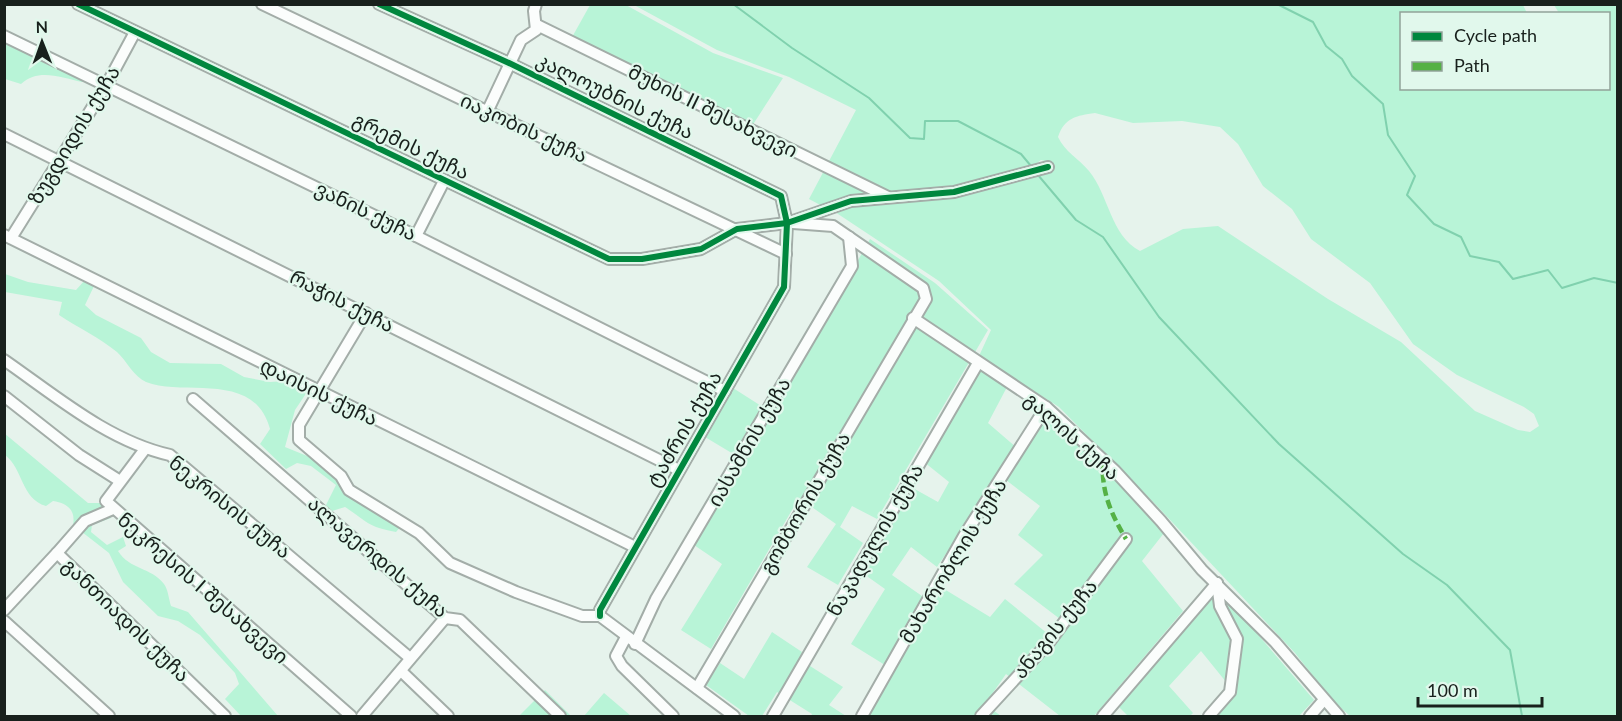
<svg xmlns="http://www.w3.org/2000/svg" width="1622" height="721" font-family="Lato,'Noto Sans Georgian',sans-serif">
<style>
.green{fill:#b8f4d7;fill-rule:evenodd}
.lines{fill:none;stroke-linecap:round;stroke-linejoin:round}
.stream{stroke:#80d1ae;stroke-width:2}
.minor-casing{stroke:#a3ada8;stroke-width:14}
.minor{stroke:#fbfdfc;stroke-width:10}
.quiet{stroke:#55b145;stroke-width:4.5;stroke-dasharray:9 4.5;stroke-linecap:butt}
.cycleway-casing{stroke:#e1f8ec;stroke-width:10}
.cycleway{stroke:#00873e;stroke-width:6}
.labels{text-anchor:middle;stroke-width:4.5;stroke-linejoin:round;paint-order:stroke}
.street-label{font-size:20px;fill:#18201c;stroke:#e1f8ec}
</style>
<rect width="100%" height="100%" fill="#e6f3ec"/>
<g class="green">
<polygon points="590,5 626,5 713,53 783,78 752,126 571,39"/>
<path d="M634 5H1523L1527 13 1402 14V88H1608V14L1559 13 1554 5H1617V716H1350L1331 699 1295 653 1157 506 1059 407 979 356 991 330 939 281 835 212 859 206 962 196 1049 170 1053 163 1041 160 1036 164 952 187 824 207 809 199 856 110 789 77 717 50ZM1095 113 1133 123 1182 121 1220 127 1238 144 1263 186 1292 209 1311 239 1370 283 1413 344 1457 375 1524 407 1534 414 1539 426 1530 432 1518 430 1475 411 1401 342 1328 299 1218 226 1183 229 1140 251C1110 235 1109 195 1089 171 1078 158 1065 152 1058 137 1065 117 1076 116 1095 113Z"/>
<path d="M5 44 87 80 82 82C60 77 38 68 21 84L5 79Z"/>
<polygon points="870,239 935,283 988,330 877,519 852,506 840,527 863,543 838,585 807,567 836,524 799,498 711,649 681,630 722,564 694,545 745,461 705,437 733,388 772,413"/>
<path d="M5 274 28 282 76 290 85 280 94 286 85 305 96 315 141 338 151 352 170 363 221 364 244 377 270 382 284 381 307 392 295 410 285 447 317 460 401 526 396 532C367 527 367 521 345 507L332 511 326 505 336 485 311 466 297 463 286 469 260 444 270 429C254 370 185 397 146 382 134 377 126 360 117 352 100 338 77 327 59 315L62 302 5 292Z"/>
<polygon points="979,369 1007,387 988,423 1017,448 937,567 911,547 892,575 922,596 931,581 990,617 1005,599 1048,634 1060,619 1014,584 1043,555 1018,535 1040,506 1006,480 1047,417 1106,470 1164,533 1142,561 1183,611 1094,716 1060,716 1006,674 985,704 1001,716 867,716 893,670 851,644 885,589 861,572 911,487 938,502 949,482 924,462"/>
<path d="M4 433 88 503H101L111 518 92 525 91 532 107 545 123 537 126 546 118 551C130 570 151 567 164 584 168 589 169 600 171 606L188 612 278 716H241L225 699 239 684 235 673 200 635 178 621 158 616 123 582 109 553 73 525C76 510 67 503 53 501L46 506C21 499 23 468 5 455Z"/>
<polygon points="1214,592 1236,609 1314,700 1299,716 1216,716 1235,693 1201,651 1169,686 1193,713 1190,716 1128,716 1119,707"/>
<polygon points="772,632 802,652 799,659 843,687 829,705 846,716 811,716 812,714 777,692 762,716 749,716 706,685 720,663 744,679"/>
<polygon points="545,690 571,716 519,716"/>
<polygon points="604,693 631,716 584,716"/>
</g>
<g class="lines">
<g class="stream">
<polyline points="733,4 792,48 869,98 910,138 924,139 925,121 958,121 1021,154 1031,166"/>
<polyline points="1277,4 1313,22 1326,46 1342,59 1352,76 1383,104 1388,135 1415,176 1407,195 1434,224 1461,237 1470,256 1499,262 1513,279 1548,270 1562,288 1594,278 1618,283"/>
<polyline points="1038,175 1076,220 1103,237 1159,317 1279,444 1403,554 1447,585 1510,650 1522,716"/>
</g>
<defs>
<g id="minor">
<polyline points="78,4 609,259 642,259 701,249 737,229 787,223 851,201 954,192 1048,167"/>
<polyline points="262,4 786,254"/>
<polyline points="379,4 509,63 781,196 787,223 784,287 600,610 600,616"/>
<polyline points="537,25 888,197"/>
<polyline points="4,36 410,233 725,391"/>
<polyline points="488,110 521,40 536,30 534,11 536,4"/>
<polyline points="4,134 679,470"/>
<polyline points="4,235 635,547"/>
<polyline points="416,236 444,181"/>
<polyline points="11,238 107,84 135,32"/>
<polyline points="366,313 299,425 299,440 341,476 349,490 419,533 450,563 516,592 582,616 600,616 734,716"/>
<polyline points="913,318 1046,407 1115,471 1161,521 1202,570 1275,642 1339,716"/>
<path d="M4 360C56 396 108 441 170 455L410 658"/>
<polyline points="4,396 79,455 120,481"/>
<polyline points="193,399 445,618 460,620 560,716"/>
<polyline points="145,449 106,501 351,716"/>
<polyline points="57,553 85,521 113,509"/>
<polyline points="4,610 57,553 225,716"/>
<polyline points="4,621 109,716"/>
<polyline points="626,637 616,656 622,666 673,716"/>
<polyline points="635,644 656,599 852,266 849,237"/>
<polyline points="401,671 448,716"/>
<polyline points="697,688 926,299 923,288 833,226 793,223"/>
<polyline points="362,716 445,618"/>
<polyline points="773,716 978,363"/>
<polyline points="862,716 964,536 1046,407"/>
<polyline points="981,716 1050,641 1126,539"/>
<polyline points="1103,716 1217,583"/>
<polyline points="1209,716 1230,692 1237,639 1220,606 1217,583"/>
<polyline points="1310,716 1323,701"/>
</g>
</defs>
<use href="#minor" class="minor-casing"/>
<use href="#minor" class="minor"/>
<path class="quiet" d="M1103 460C1101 491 1110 512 1126 539"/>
<defs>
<g id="cycleway">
<polyline points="78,4 609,259 642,259 701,249 737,229 787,223 851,201 954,192 1048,167"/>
<polyline points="379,4 509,63 781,196 787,223 784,287 600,610 600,616"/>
</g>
</defs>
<use href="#cycleway" class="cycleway-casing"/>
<use href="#cycleway" class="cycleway"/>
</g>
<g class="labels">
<g class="street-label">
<text transform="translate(615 96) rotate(26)" y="7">კალოუბნის ქუჩა</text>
<text transform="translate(713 111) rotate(26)" y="7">მუხის II შესახვევი</text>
<text transform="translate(524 128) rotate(25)" y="7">იაკობის ქუჩა</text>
<text transform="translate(74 135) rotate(-59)" y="7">ზუგდიდის ქუჩა</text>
<text transform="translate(411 146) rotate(26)" y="7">გრემის ქუჩა</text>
<text transform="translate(366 211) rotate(26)" y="7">ვანის ქუჩა</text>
<text transform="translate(342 301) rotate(27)" y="7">რაჭის ქუჩა</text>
<text transform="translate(319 392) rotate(26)" y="7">დაისის ქუჩა</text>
<text transform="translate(684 429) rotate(-60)" y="7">ტაძრის ქუჩა</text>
<text transform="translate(1072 436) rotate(42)" y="7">გალის ქუჩა</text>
<text transform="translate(749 442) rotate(-60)" y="7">იასამნის ქუჩა</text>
<text transform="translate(805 503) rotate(-60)" y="7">გომბორის ქუჩა</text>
<text transform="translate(230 507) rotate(39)" y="7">ნეკრისის ქუჩა</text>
<text transform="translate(875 540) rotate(-60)" y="7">ნაკადულის ქუჩა</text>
<text transform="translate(378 557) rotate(40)" y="7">ალავერდის ქუჩა</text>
<text transform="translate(953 561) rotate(-59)" y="7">მახარობლის ქუჩა</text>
<text transform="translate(203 588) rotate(41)" y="7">ნეკრესის I შესახვევი</text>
<text transform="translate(126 620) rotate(44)" y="7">განთიადის ქუჩა</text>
<text transform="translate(1055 629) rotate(-51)" y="7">ანაგის ქუჩა</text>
</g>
</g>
<rect width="1622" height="721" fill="none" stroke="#18201c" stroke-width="12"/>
<rect x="1400" y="12" width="210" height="78" fill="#e1f8ec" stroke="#91a299" stroke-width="1.5"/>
<rect x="1412" y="32" width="30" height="9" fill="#00873e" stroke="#91a299" stroke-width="1.5"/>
<text x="1454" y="42" font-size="18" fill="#18201c">Cycle path</text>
<rect x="1412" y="62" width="30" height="9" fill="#55b145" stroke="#91a299" stroke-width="1.5"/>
<text x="1454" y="72" font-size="18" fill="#18201c">Path</text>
<g transform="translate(42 42) rotate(359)" stroke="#e1f8ec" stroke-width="4.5" paint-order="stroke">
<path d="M0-4.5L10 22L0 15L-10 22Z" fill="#18201c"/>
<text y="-9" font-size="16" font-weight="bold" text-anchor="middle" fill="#18201c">N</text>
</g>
<path d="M1418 697v9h124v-9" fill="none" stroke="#18201c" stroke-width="3"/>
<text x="1427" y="697" font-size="18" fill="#18201c" stroke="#e1f8ec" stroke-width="4.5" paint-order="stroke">100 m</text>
</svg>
